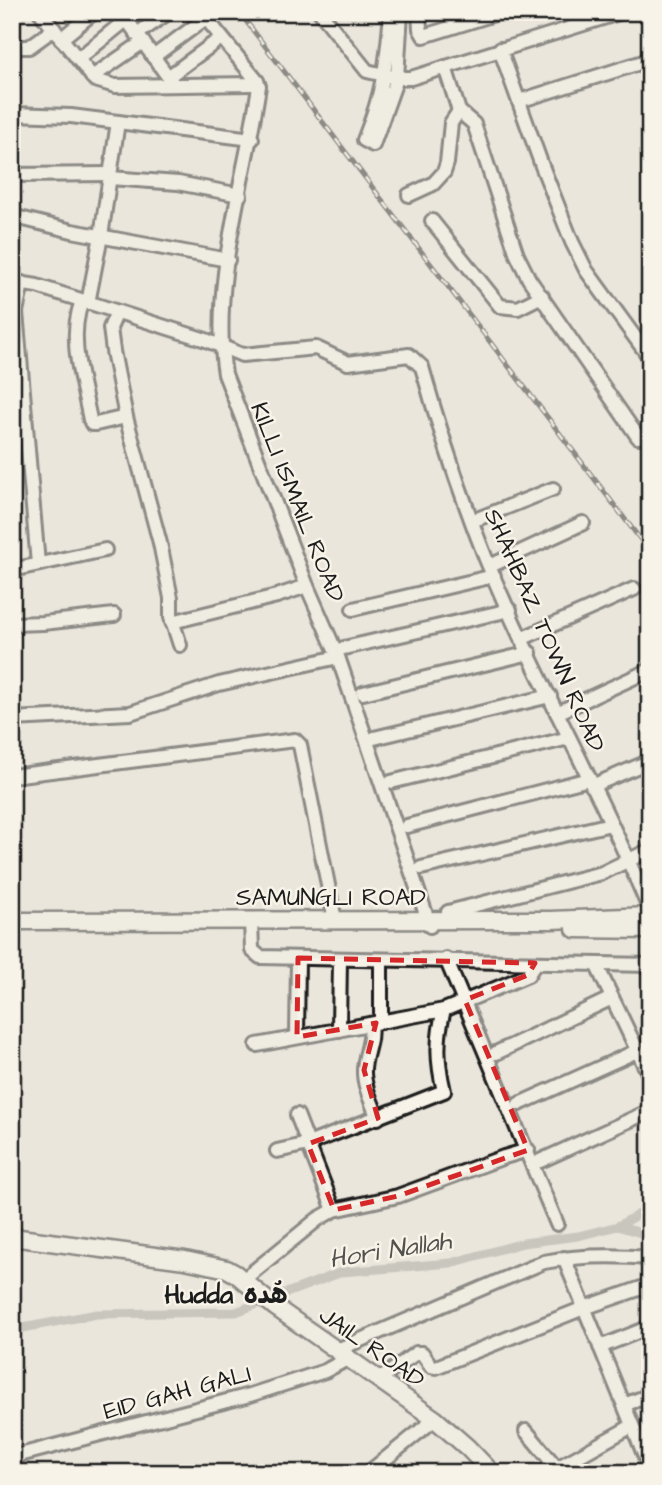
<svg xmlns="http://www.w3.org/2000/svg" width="662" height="1485" font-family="'Architects Daughter','Playpen Sans Arabic',sans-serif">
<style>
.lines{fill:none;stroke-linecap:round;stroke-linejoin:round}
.canal{stroke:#a3a19a;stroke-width:9}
.minor-casing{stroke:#1c1c1c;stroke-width:18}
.major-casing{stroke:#1c1c1c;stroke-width:21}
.minor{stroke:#f7f3e8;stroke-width:12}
.major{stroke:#f7f3e8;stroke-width:16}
.rail-casing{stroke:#1c1c1c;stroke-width:5}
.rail{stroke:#f7f3e8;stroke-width:2.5;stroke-dasharray:8;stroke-linecap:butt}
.marked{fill:none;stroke:#d62828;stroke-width:5;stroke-dasharray:14 9;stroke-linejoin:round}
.labels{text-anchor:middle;stroke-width:5;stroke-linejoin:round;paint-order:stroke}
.street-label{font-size:24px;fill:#1c1c1c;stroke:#f7f3e8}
.water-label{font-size:26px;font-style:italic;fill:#52514e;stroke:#f7f3e8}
.neighbourhood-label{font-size:26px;font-weight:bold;fill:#1c1c1c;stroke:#f7f3e8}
</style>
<rect width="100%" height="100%" fill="#eae6dc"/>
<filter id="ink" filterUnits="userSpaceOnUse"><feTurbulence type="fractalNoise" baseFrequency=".0143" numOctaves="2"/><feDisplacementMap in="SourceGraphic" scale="14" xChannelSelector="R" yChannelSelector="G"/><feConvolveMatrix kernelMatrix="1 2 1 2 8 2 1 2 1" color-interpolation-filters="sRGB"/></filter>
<g filter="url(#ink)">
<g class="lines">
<g class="canal">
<polyline points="618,1226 650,1208"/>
<polyline points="12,1330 97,1314 236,1312 342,1272 451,1263 523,1243 578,1236 618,1226 650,1236"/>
</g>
<defs>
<g id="minor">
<polyline points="40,12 95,80 115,86 252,84 257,81 201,12"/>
<polyline points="121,12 174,85"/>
<polyline points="320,12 367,71 397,78 411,78 622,12"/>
<path d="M391 12C387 63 383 93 364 140L373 145 397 78 401 12"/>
<polyline points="419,12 420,29 424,36 501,12"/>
<polyline points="137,34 169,12"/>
<polyline points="61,39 94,12"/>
<polyline points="12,47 29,47 54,29"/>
<polyline points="500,49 542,166 572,242 586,270 650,358"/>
<polyline points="153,57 206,18"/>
<polyline points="78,59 126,20"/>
<polyline points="445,67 459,111 474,124 517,255 529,279 638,437"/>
<polyline points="92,77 143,42"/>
<polyline points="168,77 221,38"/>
<path d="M257 81 259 86C246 177 210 284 225 374L307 586 338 657 430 926"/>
<polyline points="519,101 646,61"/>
<polyline points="12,114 71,116 252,139"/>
<polyline points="12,175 110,174"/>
<polyline points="110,178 178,183 240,195"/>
<polyline points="409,195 433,184 444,172 447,163 451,123 459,111"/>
<polyline points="12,216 72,231 228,260"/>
<polyline points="432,221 500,306 518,308 542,296"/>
<path d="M12 282 37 286 206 340 242 355 316 348 348 363 409 355 422 367C440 432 461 496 486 559 535 679 601 791 650 911"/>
<polyline points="22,283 16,312 38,564"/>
<path d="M82 301C67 339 83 382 90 420L92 424H96L126 417"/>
<polyline points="88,303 101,236 118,122"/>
<polyline points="117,312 110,328 113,351 126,417 160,543 171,598 171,617 180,645"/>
<polyline points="472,521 553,489"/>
<polyline points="490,566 583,523"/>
<polyline points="12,570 105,550"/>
<polyline points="353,609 494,576"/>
<polyline points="172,622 277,596 307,586"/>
<polyline points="12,624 43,623 114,615"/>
<polyline points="523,638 634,589"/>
<polyline points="344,648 510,610"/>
<polyline points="363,693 530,653"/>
<polyline points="557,713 650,670"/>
<polyline points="12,719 130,713 219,684 338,657"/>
<polyline points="374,738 550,696"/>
<polyline points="12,776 295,740 300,745 335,920"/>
<polyline points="391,782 569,738"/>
<polyline points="592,786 650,761"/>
<polyline points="407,826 589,779"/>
<polyline points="421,868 611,824"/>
<polyline points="448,912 602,873 650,850"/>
<polyline points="251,920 252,950 260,957 650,965"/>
<polyline points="446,959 557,1224"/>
<polyline points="381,960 381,1022"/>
<polyline points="596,964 650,1077"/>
<path d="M370 1024C373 1041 365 1052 364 1069 363 1085 372 1103 378 1118"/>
<polyline points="339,1030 340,959"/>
<polyline points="297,1037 298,958"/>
<polyline points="257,1045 444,1010 528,975 535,963"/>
<polyline points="496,1053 612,998"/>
<polyline points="519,1104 637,1051"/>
<polyline points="297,1115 334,1210"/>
<path d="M277 1151 308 1144 444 1091C437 1062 436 1039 444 1010"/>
<polyline points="540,1161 650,1111"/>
<polyline points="564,1258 650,1469"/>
<polyline points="243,1280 318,1219 334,1210 398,1196 504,1157 528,1150"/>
<polyline points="600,1347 650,1327"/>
<path d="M337 1350 544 1262C579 1255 614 1255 650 1258"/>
<polyline points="379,1380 416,1353 422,1353 431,1366 436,1367 584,1308 650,1285"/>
<polyline points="624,1405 650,1395"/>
<polyline points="526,1431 557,1468"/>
<polyline points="12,1457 250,1395 325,1371 349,1358"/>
<polyline points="368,1473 435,1419"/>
<polyline points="552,1473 557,1468 632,1426"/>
</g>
<g id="major">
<polyline points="12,921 551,920 650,916"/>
<polyline points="575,929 650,930"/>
<polyline points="12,1237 185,1260 227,1269 236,1274 275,1307 435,1419 468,1448 492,1473"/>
</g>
</defs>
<use href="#minor" class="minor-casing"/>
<use href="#major" class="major-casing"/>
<use href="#minor" class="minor"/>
<use href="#major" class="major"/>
<defs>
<polyline id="rail" points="239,12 650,552"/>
</defs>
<use href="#rail" class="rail-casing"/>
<use href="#rail" class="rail"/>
</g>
</g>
<path d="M0 0H662V1485H0ZM298 958 535 963 528 975 465 1000 528 1150 398 1196 334 1210 308 1144 378 1118 364 1070 376 1023 297 1037Z" fill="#eae6dc" fill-opacity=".55" fill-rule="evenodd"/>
<path class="marked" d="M298 958 535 963 528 975 465 1000 528 1150 398 1196 334 1210 308 1144 378 1118 364 1070 376 1023 297 1037Z"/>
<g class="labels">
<g class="street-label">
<text transform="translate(298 502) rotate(68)" y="8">KILLI ISMAIL ROAD</text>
<text transform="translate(545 630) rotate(66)" y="8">SHAHBAZ TOWN ROAD</text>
<text x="331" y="905">SAMUNGLI ROAD</text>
<text transform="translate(372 1347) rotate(35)" y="8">JAIL ROAD</text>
<text transform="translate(177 1392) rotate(-15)" y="8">EID GAH GALI</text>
</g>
<g class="water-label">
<text transform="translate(390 1249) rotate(-9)" y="9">Hori Nallah</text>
</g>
<g class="neighbourhood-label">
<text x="226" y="1303">Hudda ھُدہ</text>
</g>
</g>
<rect width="662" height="1485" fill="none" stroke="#f7f3e8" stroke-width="42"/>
<rect x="21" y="21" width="620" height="1443" fill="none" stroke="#1c1c1c" stroke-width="2.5" filter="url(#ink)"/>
</svg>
